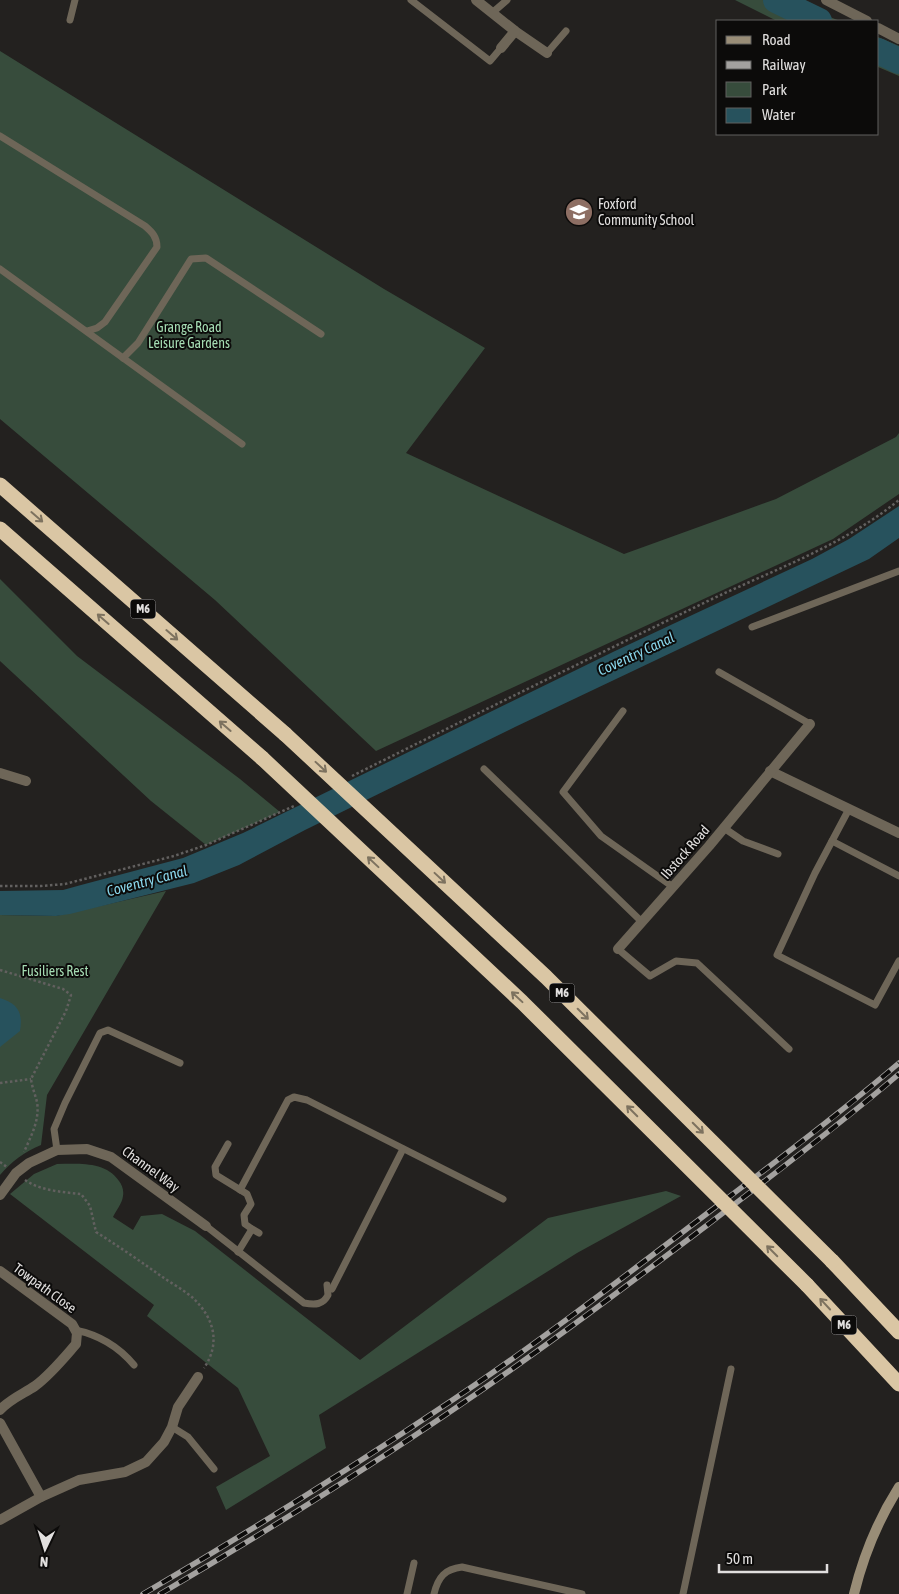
<svg xmlns="http://www.w3.org/2000/svg" width="899" height="1594" font-family="'Asap Condensed',sans-serif">
<style>
.green{fill:#374c3c}
.water{fill:#27525d}
.lines{fill:none;stroke-linecap:round;stroke-linejoin:round}
.river{stroke:#27525d;stroke-width:26}
.path{stroke:#62605f;stroke-width:2.5;stroke-dasharray:2.5 2.5;stroke-linecap:butt}
.lane{stroke:#6e6658;stroke-width:7}
.street{stroke:#6e6658;stroke-width:10}
.secondary{stroke:#998d77;stroke-width:10}
.highway{stroke:#dac6a4;stroke-width:15}
.rail-casing{stroke:#a3a19f;stroke-width:5.5}
.rail{stroke:#0c0b0a;stroke-width:4;stroke-dasharray:11;stroke-linecap:butt}
.highway-bridge{stroke:#dac6a4;stroke-width:15}
.oneway{stroke:#7d725f}
.labels{text-anchor:middle;stroke-width:4;stroke-linejoin:round;paint-order:stroke}
.shield{fill:#0c0b0a;stroke:#a19f9e;stroke-width:1}
.shield-label{font-size:12px;font-weight:bold;fill:#e1dfde}
.poi-label{font-size:14px;fill:#e1dfde;stroke:#0c0b0a;text-anchor:start}
.park-label{font-size:14px;fill:#a5dcb3;stroke:#0c0b0a}
.street-label{font-size:14px;fill:#e1dfde;stroke:#0c0b0a}
.water-label{font-size:15px;font-style:italic;fill:#88d4e9;stroke:#0c0b0a}
</style>
<rect width="100%" height="100%" fill="#23211f"/>
<g class="green">
<polygon points="735,0 787,0 840,21 777,21"/>
<polygon points="878,37 899,46 899,76 878,67"/>
<polygon points="0,51 384,289 485,348 406,453 624,554 776,499 896,437 899,433 899,494 833,539 376,751 215,600 0,419"/>
<polygon points="0,579 77,656 240,779 280,812 206,845 151,801 0,661"/>
<path d="M166 891 47 1095 41 1145C24 1152 12 1161 0 1175V915L56 916Z"/>
<path d="M57 1164C79 1164 105 1161 119 1181 122 1185 124 1190 123 1196 122 1204 116 1210 113 1217L133 1230 141 1216 162 1214 195 1231 360 1360 548 1218 666 1191 681 1196 577 1253 319 1415 326 1448 226 1510 216 1487 270 1456 238 1388 147 1316 154 1305 10 1194 34 1174Z"/>
</g>
<g class="water">
<polygon points="899,506 899,538 869,559 515,727 305,830 239,865 194,883 70,914 56,916 0,915 0,891 63,890 81,885 183,858 243,833 615,651 812,559 849,539"/>
<path d="M0 998C18 1004 23 1012 20 1031L0 1047Z"/>
</g>
<g class="lines">
<g class="river">
<polyline points="776,0 819,21"/>
<polyline points="878,51 899,61"/>
</g>
<g class="path">
<path d="M352 776C472 716 592 657 712 599 776 569 844 545 899 500"/>
<polyline points="0,886 41,886 65,884 174,856 206,845 294,806"/>
<path d="M0 970 63 989 71 995 66 1011 31 1079C32 1087 35 1094 37 1102 40 1120 31 1136 24 1152"/>
<polyline points="0,1083 31,1079"/>
<polyline points="0,1162 7,1167"/>
<path d="M25 1180C41 1191 63 1192 81 1194L90 1206 96 1232C118 1246 140 1261 161 1276 171 1283 184 1290 193 1298 214 1318 221 1343 204 1368"/>
</g>
<g class="lane">
<polyline points="411,0 490,61 501,48"/>
<polyline points="492,13 507,0"/>
<polyline points="70,20 75,0"/>
<polyline points="547,53 566,31"/>
<path d="M0 136 145 226C152 232 157 237 157 247L105 322 97 328 87 331"/>
<polyline points="0,269 242,444"/>
<polyline points="123,358 138,343 191,259 206,258 321,334"/>
<polyline points="752,627 899,571"/>
<polyline points="719,672 810,724"/>
<polyline points="623,711 563,792 601,836 673,887"/>
<polyline points="484,769 642,922"/>
<polyline points="849,809 815,873 777,955 875,1005 899,961"/>
<polyline points="724,828 743,841 778,854"/>
<polyline points="832,841 899,876"/>
<polyline points="618,949 650,976 676,961 697,963 789,1049"/>
<polyline points="228,1144 215,1167 216,1175 247,1194 251,1204 244,1215 245,1224 252,1229"/>
<polyline points="57,1150 54,1129 65,1103 100,1033 108,1030 180,1063"/>
<polyline points="240,1190 288,1100 294,1097 307,1100 503,1199"/>
<path d="M206 1226 304 1303C315 1305 323 1305 328 1295L327 1285"/>
<polyline points="238,1252 252,1229 259,1233"/>
<polyline points="332,1289 403,1149"/>
<path d="M75 1330C100 1335 118 1346 134 1365"/>
<polyline points="172,1427 188,1437 214,1469"/>
<polyline points="407,1594 414,1563"/>
<path d="M434 1594C438 1577 445 1569 462 1567L582 1594"/>
<polyline points="683,1594 731,1369"/>
</g>
<g class="street">
<polyline points="476,0 515,31 547,53"/>
<polyline points="826,0 867,21"/>
<polyline points="878,28 899,39"/>
<polyline points="501,48 515,31"/>
<polyline points="770,771 899,833"/>
<polyline points="0,773 26,781"/>
<polyline points="618,949 709,846 810,724"/>
<polyline points="0,1195 16,1173 29,1163 57,1150 87,1149 111,1157 206,1226"/>
<path d="M0 1271 72 1324 77 1333 76 1344C63 1359 51 1374 35 1386 23 1394 10 1399 0 1410"/>
<polyline points="0,1423 41,1497"/>
<polyline points="0,1520 41,1497 79,1480 125,1472 146,1462 164,1442 172,1427 178,1407 198,1377"/>
</g>
<path class="secondary" d="M854 1594C863 1557 878 1520 899 1487"/>
<g class="highway">
<polyline points="0,485 285,734"/>
<polyline points="0,529 262,758"/>
<polyline points="832,1261 899,1332"/>
<polyline points="807,1285 899,1384"/>
</g>
<defs>
<g id="rail">
<path d="M143 1594C249 1532 353 1467 454 1399 542 1340 625 1276 709 1212 773 1164 838 1115 899 1063"/>
<path d="M160 1594C262 1534 362 1472 460 1405 544 1348 625 1287 706 1226 771 1176 837 1127 899 1074"/>
</g>
</defs>
<use href="#rail" class="rail-casing"/>
<use href="#rail" class="rail"/>
<g class="highway-bridge">
<polyline points="285,734 546,977 832,1261"/>
<polyline points="262,758 522,1002 807,1285"/>
</g>
</g>
<defs><path id="oneway-shaft" d="M-6 0H5M1.5-3L5.5 0L1.5 3" fill="none" stroke-width="1.6" stroke-linecap="round" stroke-linejoin="round" transform="scale(1.25)"/></defs>
<g class="oneway">
<use href="#oneway-shaft" transform="translate(37 517) rotate(41)"/>
<use href="#oneway-shaft" transform="translate(103 619) rotate(-139)"/>
<use href="#oneway-shaft" transform="translate(172 635) rotate(41)"/>
<use href="#oneway-shaft" transform="translate(225 726) rotate(-139)"/>
<use href="#oneway-shaft" transform="translate(321 767) rotate(43)"/>
<use href="#oneway-shaft" transform="translate(373 862) rotate(-137)"/>
<use href="#oneway-shaft" transform="translate(440 878) rotate(43)"/>
<use href="#oneway-shaft" transform="translate(517 997) rotate(-137)"/>
<use href="#oneway-shaft" transform="translate(583 1014) rotate(45)"/>
<use href="#oneway-shaft" transform="translate(632 1111) rotate(-135)"/>
<use href="#oneway-shaft" transform="translate(698 1128) rotate(45)"/>
<use href="#oneway-shaft" transform="translate(772 1251) rotate(-135)"/>
<use href="#oneway-shaft" transform="translate(825 1304) rotate(-133)"/>
</g>
<defs>
<symbol id="school-disc" viewBox="-11 -11 22 22"><circle r="9.5" fill="#8d6e63" stroke="#0c0b0a"/><path d="M0-5L7-2L0 1L-7-2ZM-4 1L0 2.5L4 1V4Q0 6-4 4Z" fill="#fff"/></symbol>
</defs>
<g fill-rule="evenodd">
<use href="#school-disc" x="563" y="196" width="32" height="32"/>
</g>
<g class="labels">
<g class="shield">
<rect x="130.5" y="599.5" width="25" height="19" rx="4"/>
<rect x="549.5" y="983.5" width="25" height="19" rx="4"/>
<rect x="831.5" y="1315.5" width="25" height="19" rx="4"/>
</g>
<g class="shield-label">
<text x="143" y="613">M6</text>
<text x="562" y="997">M6</text>
<text x="844" y="1329">M6</text>
</g>
<g class="poi-label">
<text x="598" y="209">Foxford<tspan x="598" dy="16">Community School</tspan></text>
</g>
<g class="park-label">
<text x="189" y="332">Grange Road<tspan x="189" dy="16">Leisure Gardens</tspan></text>
<text x="55" y="976">Fusiliers Rest</text>
</g>
<g class="street-label">
<text transform="translate(685 852) rotate(-49)" y="5">Ibstock Road</text>
<text transform="translate(151 1169) rotate(36)" y="5">Channel Way</text>
<text transform="translate(45 1288) rotate(36)" y="5">Towpath Close</text>
</g>
<g class="water-label">
<text transform="translate(636 654) rotate(-25)" y="5">Coventry Canal</text>
<text transform="translate(147 881) rotate(-15)" y="5">Coventry Canal</text>
</g>
</g>
<rect x="716" y="20" width="162" height="115" fill="#0c0b0a" stroke="#61605f"/>
<rect x="726" y="36" width="25" height="8" fill="#998d77" stroke="#61605f"/>
<text x="762" y="45" font-size="15" fill="#e1dfde">Road</text>
<rect x="726" y="61" width="25" height="8" fill="#a3a19f" stroke="#61605f"/>
<text x="762" y="70" font-size="15" fill="#e1dfde">Railway</text>
<rect x="726" y="82" width="25" height="15" fill="#374c3c" stroke="#61605f"/>
<text x="762" y="95" font-size="15" fill="#e1dfde">Park</text>
<rect x="726" y="108" width="25" height="15" fill="#27525d" stroke="#61605f"/>
<text x="762" y="120" font-size="15" fill="#e1dfde">Water</text>
<g transform="translate(45 1549) rotate(184)" stroke="#0c0b0a" stroke-width="4" paint-order="stroke">
<path d="M0-4L9 19L0 12L-9 19Z" fill="#e1dfde"/>
<text y="-8" font-size="14" font-weight="bold" text-anchor="middle" fill="#e1dfde">N</text>
</g>
<path d="M719 1564v8h108v-8" fill="none" stroke="#e1dfde" stroke-width="2.5"/>
<text x="726" y="1564" font-size="15" fill="#e1dfde" stroke="#0c0b0a" stroke-width="4" paint-order="stroke">50 m</text>
</svg>
